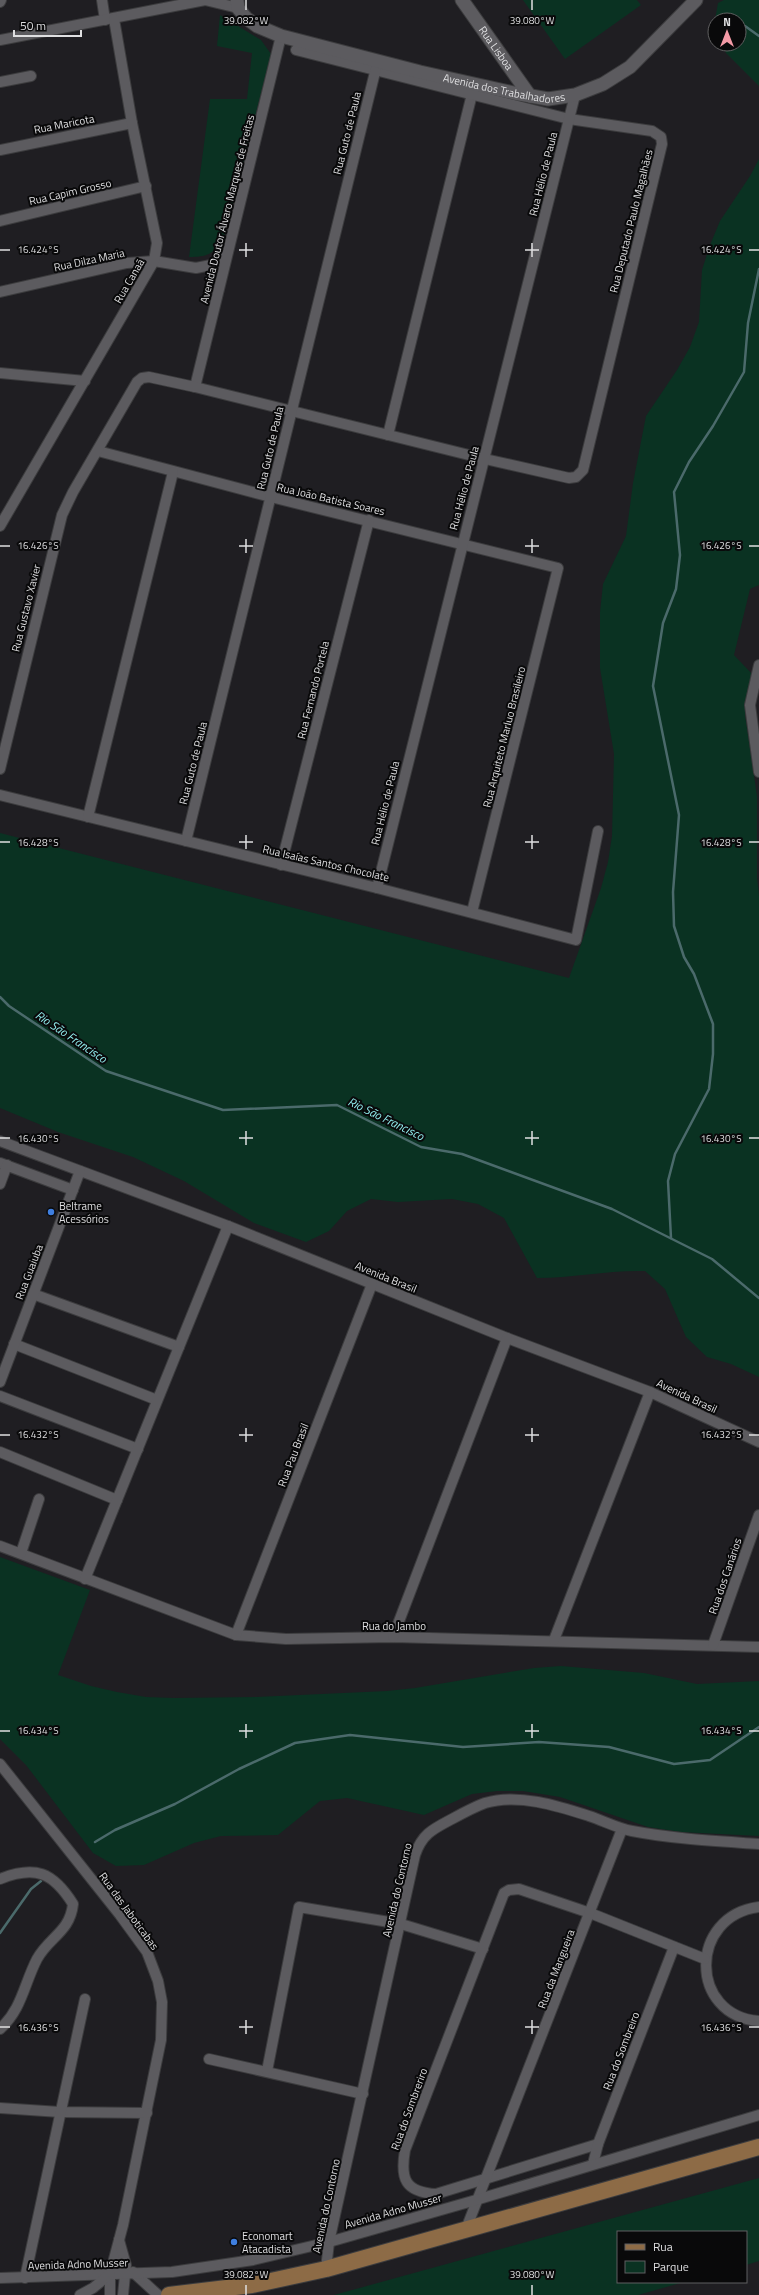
<svg xmlns="http://www.w3.org/2000/svg" width="759" height="2295" font-family="'Titillium Web',sans-serif">
<style>
.green{fill:#0a3222}
.lines{fill:none;stroke-linecap:round;stroke-linejoin:round}
.stream{stroke:#4b6a6b;stroke-width:2.5}
.minor-casing{stroke:#3c3c3e;stroke-width:12}
.tertiary-casing{stroke:#3c3c3e;stroke-width:15}
.primary-casing{stroke:#3c3c3e;stroke-width:18}
.minor{stroke:#5c5b5f;stroke-width:10}
.tertiary{stroke:#5c5b5f;stroke-width:13}
.primary{stroke:#8d6b46;stroke-width:16}
.ticks{fill:none;stroke:#dfdfe1;stroke-width:1.5}
.shop-dot{fill:#3f7fe0;stroke:#09090a;stroke-width:1.5}
.labels{text-anchor:middle;stroke-width:4;stroke-linejoin:round;paint-order:stroke}
.street-label{font-size:11px;fill:#dfdfe1;stroke:#09090a}
.poi-label{font-size:11px;fill:#dfdfe1;stroke:#09090a;text-anchor:start}
.water-label{font-size:12px;font-style:italic;fill:#93f0f1;stroke:#09090a}
.ticks-label{font-size:10px;text-anchor:middle;fill:#dfdfe1;stroke:#09090a;stroke-width:4;stroke-linejoin:round;paint-order:stroke}
</style>
<rect width="100%" height="100%" fill="#1f1e22"/>
<g class="green">
<polygon points="523,0 637,0 641,5 565,59"/>
<polygon points="724,0 759,0 759,86 726,53 722,44 739,44 739,20 715,20 718,3"/>
<path d="M220 15 261 40 271 54 225 234C215 253 210 257 189 257L210 99H247L252 53 217 46Z"/>
<path d="M759 159V585L750 589 734 655 752 674 745 715 757 796V878L759 896V1377L731 1364 707 1357 686 1337 665 1289 645 1271C609 1270 573 1278 537 1278L504 1218 478 1204 452 1199 398 1202 371 1199 347 1211 329 1231 306 1242 254 1223 184 1181 133 1157 58 1132 0 1108V833L569 978 601 888 608 862 612 836 614 754 600 668V612L603 584 626 536 633 483 646 416 677 370 690 347 699 322 702 270 710 245 720 221 750 176Z"/>
<polygon points="0,1557 90,1590 58,1675 91,1686 117,1692 146,1697 174,1698 256,1697 387,1691 415,1688 534,1668 561,1666 644,1673 697,1684 759,1681 759,1836 681,1832 648,1827 560,1797 523,1791 497,1791 472,1794 424,1815 347,1798 320,1801 278,1835 221,1836 194,1843 144,1865 116,1866 93,1853 26,1765 0,1739"/>
<polygon points="759,2178 759,2261 746,2265 746,2232 618,2232 618,2282 684,2282 638,2295 334,2295"/>
</g>
<g class="lines">
<g class="stream">
<polyline points="745,26 759,36"/>
<polyline points="0,997 9,1006 106,1071 223,1110 337,1105 421,1147 462,1154 612,1209 712,1259 759,1298"/>
<polyline points="671,1238 668,1181 675,1154 709,1089 713,1054 713,1024 694,974 684,957 674,926 673,892 679,815 653,686 663,623 676,589 680,555 674,492 689,462 713,426 744,372 748,323 759,269"/>
<polyline points="95,1842 115,1830 175,1804 239,1769 295,1743 350,1735 463,1747 539,1742 609,1747 674,1764 710,1760 759,1727"/>
<polyline points="0,1933 31,1889 41,1881"/>
</g>
<defs>
<g id="minor">
<polyline points="102,0 105,20"/>
<polyline points="0,2 1,0"/>
<polyline points="0,40 205,0 238,8"/>
<polyline points="0,82 31,76"/>
<polyline points="0,150 132,123"/>
<polyline points="0,221 146,186"/>
<polyline points="0,292 127,263 154,261 196,268 211,265 227,254"/>
<polyline points="0,373 85,381"/>
<polyline points="195,387 281,36"/>
<polyline points="388,435 474,86"/>
<polyline points="98,451 271,497 558,568 472,912"/>
<polyline points="0,526 154,261 157,243 132,123 114,19"/>
<polyline points="759,665 750,705 759,772"/>
<polyline points="0,769 62,515 73,492 137,382 142,378 149,377 195,387 485,459 569,478 576,477 583,470 662,144 661,137 652,131 569,119 296,50"/>
<polyline points="0,795 377,888 576,940 598,831"/>
<polyline points="88,817 173,472"/>
<polyline points="186,841 377,64"/>
<polyline points="281,865 369,520"/>
<polyline points="377,888 575,95"/>
<polyline points="0,1141 228,1226 507,1338 650,1392 759,1442"/>
<polyline points="0,1163 73,1190"/>
<polyline points="0,1184 7,1165"/>
<polyline points="33,1294 179,1347"/>
<polyline points="14,1344 157,1400"/>
<polyline points="0,1382 80,1171"/>
<polyline points="0,1396 138,1449"/>
<polyline points="0,1452 117,1500"/>
<polyline points="0,1546 236,1635 286,1639 393,1637 759,1647"/>
<polyline points="21,1553 39,1499"/>
<polyline points="85,1579 228,1226"/>
<polyline points="236,1635 372,1284"/>
<polyline points="393,1637 507,1338"/>
<polyline points="554,1640 650,1392"/>
<polyline points="713,1645 759,1515"/>
<polyline points="0,1764 120,1915 147,1952 158,1981 162,2002 161,2040 123,2225 110,2274 110,2295"/>
<path d="M0 1879C35 1865 53 1872 73 1904 70 1932 49 1937 37 1959 24 1984 22 2009 0 2029"/>
<path d="M759 1907C688 1916 689 2016 759 2021"/>
<polyline points="209,2059 363,2094"/>
<polyline points="267,2071 299,1907 401,1924 483,1949"/>
<polyline points="0,2108 60,2112 147,2113"/>
<path d="M598 2144 436 2194C405 2192 400 2179 405 2150L504 1893 509 1890 519 1889 590 1913 705 1959"/>
<polyline points="593,2164 598,2144 674,1947"/>
<polyline points="466,2229 622,1829"/>
<polyline points="119,2240 126,2265 123,2295"/>
<path d="M326 2269 329 2242 415 1855C422 1834 433 1829 452 1819 463 1813 474 1807 485 1803 518 1793 558 1806 589 1816 604 1821 617 1828 632 1831 674 1839 717 1841 759 1844"/>
<polyline points="133,2272 158,2295"/>
<polyline points="0,2278 172,2272 253,2260 329,2242 476,2200 759,2115"/>
<polyline points="25,2278 85,1999"/>
<polyline points="80,2295 93,2288 110,2274"/>
</g>
<g id="tertiary">
<path id="s1" d="M237 0 238 8 246 18 257 26 281 36 420 72 514 93 548 99 575 95 603 84 630 67 696 0"/>
<path id="s2" d="M462 0 530 96"/>
</g>
<polyline id="primary" points="169,2295 252,2285 326,2269 759,2147"/>
</defs>
<use href="#minor" class="minor-casing"/>
<use href="#tertiary" class="tertiary-casing"/>
<use href="#primary" class="primary-casing"/>
<use href="#minor" class="minor"/>
<use href="#tertiary" class="tertiary"/>
<use href="#primary" class="primary"/>
</g>
<path class="ticks" d="M246 0V10M532 0V10M246 243V257M532 243V257M0 250H10M239 250H253M525 250H539M749 250H759M246 539V553M532 539V553M0 546H10M239 546H253M525 546H539M749 546H759M246 835V849M532 835V849M0 842H10M239 842H253M525 842H539M749 842H759M246 1131V1145M532 1131V1145M0 1138H10M239 1138H253M525 1138H539M749 1138H759M246 1428V1442M532 1428V1442M0 1435H10M239 1435H253M525 1435H539M749 1435H759M246 1724V1738M532 1724V1738M0 1731H10M239 1731H253M525 1731H539M749 1731H759M246 2020V2034M532 2020V2034M0 2027H10M239 2027H253M525 2027H539M749 2027H759M246 2285V2295M532 2285V2295"/>
<g class="shop-dot">
<circle cx="51" cy="1212" r="4"/>
<circle cx="234" cy="2242" r="4"/>
</g>
<g class="labels">
<g class="street-label">
<text dy="4" stroke="none"><textPath href="#s2" startOffset="59">Rua Lisboa</textPath></text>
<text dy="4" stroke="none"><textPath href="#s1" startOffset="290">Avenida dos Trabalhadores</textPath></text>
<text transform="translate(64 124) rotate(-11)" y="4">Rua Maricota</text>
<text transform="translate(347 133) rotate(-76)" y="4">Rua Guto de Paula</text>
<text transform="translate(543 174) rotate(-76)" y="4">Rua Hélio de Paula</text>
<text transform="translate(70 192) rotate(-13)" y="4">Rua Capim Grosso</text>
<text transform="translate(227 209) rotate(-76)" y="4">Avenida Doutor Álvaro Marques de Freitas</text>
<text transform="translate(631 221) rotate(-76)" y="4">Rua Deputado Paulo Magalhães</text>
<text transform="translate(89 260) rotate(-12)" y="4">Rua Dilza Maria</text>
<text transform="translate(129 281) rotate(-60)" y="4">Rua Canaã</text>
<text transform="translate(270 448) rotate(-77)" y="4">Rua Guto de Paula</text>
<text transform="translate(464 488) rotate(-75)" y="4">Rua Hélio de Paula</text>
<text transform="translate(331 499) rotate(13)" y="4">Rua João Batista Soares</text>
<text transform="translate(26 608) rotate(-76)" y="4">Rua Gustavo Xavier</text>
<text transform="translate(313 690) rotate(-76)" y="4">Rua Fernando Portela</text>
<text transform="translate(504 737) rotate(-76)" y="4">Rua Arquiteto Marluo Brasileiro</text>
<text transform="translate(193 763) rotate(-76)" y="4">Rua Guto de Paula</text>
<text transform="translate(385 803) rotate(-76)" y="4">Rua Hélio de Paula</text>
<text transform="translate(326 863) rotate(13)" y="4">Rua Isaías Santos Chocolate</text>
<text transform="translate(29 1272) rotate(-69)" y="4">Rua Guaiuba</text>
<text transform="translate(386 1277) rotate(22)" y="4">Avenida Brasil</text>
<text transform="translate(687 1396) rotate(25)" y="4">Avenida Brasil</text>
<text transform="translate(293 1455) rotate(-69)" y="4">Rua Pau Brasil</text>
<text transform="translate(725 1576) rotate(-71)" y="4">Rua dos Canários</text>
<text x="394" y="1630">Rua do Jambo</text>
<text transform="translate(397 1890) rotate(-77)" y="4">Avenida do Contorno</text>
<text transform="translate(129 1911) rotate(54)" y="4">Rua das Jaboticabas</text>
<text transform="translate(556 1969) rotate(-69)" y="4">Rua da Mangueira</text>
<text transform="translate(621 2051) rotate(-69)" y="4">Rua do Sombreiro</text>
<text transform="translate(409 2109) rotate(-70)" y="4">Rua do Sombreriro</text>
<text transform="translate(326 2206) rotate(-78)" y="4">Avenida do Contorno</text>
<text transform="translate(393 2211) rotate(-16)" y="4">Avenida Adno Musser</text>
<text transform="translate(78 2264) rotate(-2)" y="4">Avenida Adno Musser</text>
</g>
<g class="poi-label">
<text x="59" y="1210">Beltrame<tspan x="59" dy="13">Acessórios</tspan></text>
<text x="242" y="2240">Economart<tspan x="242" dy="13">Atacadista</tspan></text>
</g>
<g class="water-label">
<text transform="translate(71 1037) rotate(34)" y="4">Rio São Francisco</text>
<text transform="translate(386 1119) rotate(26)" y="4">Rio São Francisco</text>
</g>
</g>
<g class="ticks-label">
<text x="246" y="24">39.082°W</text>
<text x="532" y="24">39.080°W</text>
<text x="38" y="253">16.424°S</text>
<text x="721" y="253">16.424°S</text>
<text x="38" y="549">16.426°S</text>
<text x="721" y="549">16.426°S</text>
<text x="38" y="846">16.428°S</text>
<text x="721" y="846">16.428°S</text>
<text x="38" y="1142">16.430°S</text>
<text x="721" y="1142">16.430°S</text>
<text x="38" y="1438">16.432°S</text>
<text x="721" y="1438">16.432°S</text>
<text x="38" y="1734">16.434°S</text>
<text x="721" y="1734">16.434°S</text>
<text x="38" y="2031">16.436°S</text>
<text x="721" y="2031">16.436°S</text>
<text x="246" y="2278">39.082°W</text>
<text x="532" y="2278">39.080°W</text>
</g>
<rect x="617" y="2231" width="130" height="52" fill="#09090a" stroke="#5f5f60"/>
<rect x="625" y="2244" width="20" height="6" fill="#8d6b46" stroke="#5f5f60"/>
<text x="653" y="2251" font-size="12" fill="#dfdfe1">Rua</text>
<rect x="625" y="2261" width="20" height="12" fill="#0a3222" stroke="#5f5f60"/>
<text x="653" y="2271" font-size="12" fill="#dfdfe1">Parque</text>
<g transform="translate(727 32)"><circle r="19" fill="#09090a" stroke="#5f5f60"/>
<path d="M0-3L7 15L0 10L-7 15Z" fill="#f49aa6"/>
<text y="-6" font-size="11" font-weight="bold" text-anchor="middle" fill="#dfdfe1">N</text>
</g>
<path d="M14 30v6h67v-6" fill="none" stroke="#dfdfe1" stroke-width="2"/>
<text x="20" y="30" font-size="12" fill="#dfdfe1" stroke="#09090a" stroke-width="3" paint-order="stroke">50 m</text>
</svg>
